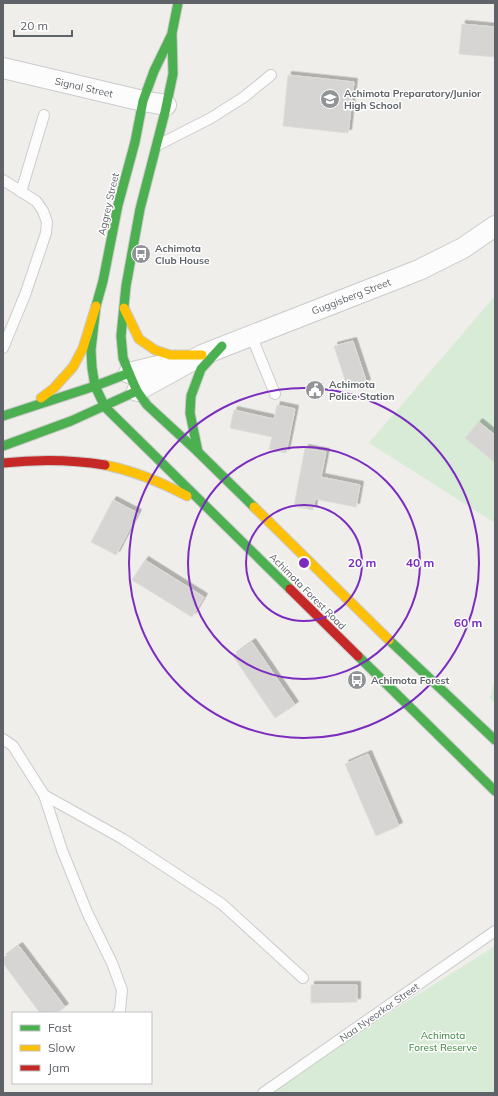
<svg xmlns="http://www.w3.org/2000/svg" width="498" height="1096" font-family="Mulish,sans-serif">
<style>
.green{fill:#d8ebd6}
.building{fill:#d6d5d3;stroke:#deddd9;filter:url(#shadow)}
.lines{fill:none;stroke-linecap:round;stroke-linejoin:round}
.lane-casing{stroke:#cbcccc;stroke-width:12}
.street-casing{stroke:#cbcccc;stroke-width:22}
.fast-casing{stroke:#cacacb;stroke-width:11}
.slow-casing{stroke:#cacacb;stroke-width:11}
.jam-casing{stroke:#cacacb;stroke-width:11}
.lane{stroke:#fdfcfc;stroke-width:10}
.street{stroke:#fdfcfc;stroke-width:20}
.fast{stroke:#4caf50;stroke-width:9}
.slow{stroke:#ffc107;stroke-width:9}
.jam{stroke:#c62828;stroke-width:9}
.ring{fill:none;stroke:#7b2cbf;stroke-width:2}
.labels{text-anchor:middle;stroke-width:3;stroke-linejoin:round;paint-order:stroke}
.street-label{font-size:10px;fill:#5f6368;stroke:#fff}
.poi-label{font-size:10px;font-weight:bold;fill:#5f6368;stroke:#fff;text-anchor:start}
.park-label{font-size:10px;fill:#348238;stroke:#fff}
.centre{fill:#7b2cbf;stroke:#fff;stroke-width:2}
.ring-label{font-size:12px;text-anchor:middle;font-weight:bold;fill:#7b2cbf;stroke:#fff;stroke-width:3;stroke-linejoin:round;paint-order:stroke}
</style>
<defs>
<filter id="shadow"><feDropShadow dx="3.5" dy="-3.5" stdDeviation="0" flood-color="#0004"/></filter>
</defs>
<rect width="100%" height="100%" fill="#efeeea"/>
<g class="green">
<polygon points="495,296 495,523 369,443"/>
<polygon points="495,678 495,704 490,698"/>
<polygon points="495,946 495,1093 262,1093"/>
</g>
<g class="building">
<polygon points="462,24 495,27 495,57 459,54"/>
<polygon points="288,75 354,82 348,133 283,126"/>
<polygon points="353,341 367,383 348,389 334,346"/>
<polygon points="277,405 295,409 286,453 269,449 272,437 230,428 234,410 274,419"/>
<polygon points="479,422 495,435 495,463 465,438"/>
<polygon points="305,448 326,452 321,477 360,485 356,507 315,499 313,510 294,506"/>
<polygon points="113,500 138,513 116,555 91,542"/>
<polygon points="145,560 204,597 192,617 132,580"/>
<polygon points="252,642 295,705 275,718 233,656"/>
<polygon points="368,754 399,826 376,836 345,764"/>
<polygon points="19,946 65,1007 57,1013 40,1013 3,963 3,958"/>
<polygon points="311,985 357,985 357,1002 311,1003"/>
</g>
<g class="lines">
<defs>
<g id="lane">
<polyline points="158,145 211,118 244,97 271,75"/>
<polyline points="3,180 36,201 43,211 47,222 46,233 25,295 3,348"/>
<polyline points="21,192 44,115"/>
<polyline points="251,335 275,394"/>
<polyline points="3,739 13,746 44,795 62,850 87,912 112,963 122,990 120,1010 118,1013"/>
<polyline points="44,795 123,839 222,904 303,978"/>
<polyline points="263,1093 495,931"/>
</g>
<g id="street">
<polyline points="3,68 143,101 166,105"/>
<polyline points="129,373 179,361"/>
<polyline points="137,391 202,355 419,270 463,248 495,226"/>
</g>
<g id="fast">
<polyline points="129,373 123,358 121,336 126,286 140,209 165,112 173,74 172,33 178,3"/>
<polyline points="95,386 92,368 91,350 96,306 103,281 118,205 135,142 143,101 154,71 171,36"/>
<polyline points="95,386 105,407 290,589"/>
<polyline points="3,416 95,386 129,373 137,391 147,405 198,452 254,507"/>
<polyline points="3,446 71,421 137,391"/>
<polyline points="198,452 190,413 191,396 201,369 222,346"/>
<polyline points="389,640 495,740"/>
<polyline points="358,656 495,791"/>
</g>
<g id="slow">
<polyline points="124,308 139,339 155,350 170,355 202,355"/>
<polyline points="41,398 54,388 73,367 83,348 96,306"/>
<path d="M105 465C134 471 161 482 187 496"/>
<polyline points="254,507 389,640"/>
</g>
<g id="jam">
<path d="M3 463C39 459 69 459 105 465"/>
<polyline points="290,589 358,656"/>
</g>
</defs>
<use href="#lane" class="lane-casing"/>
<use href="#street" class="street-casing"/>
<use href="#fast" class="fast-casing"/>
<use href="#slow" class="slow-casing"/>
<use href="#jam" class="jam-casing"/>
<use href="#lane" class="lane"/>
<use href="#street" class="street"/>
<use href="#fast" class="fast"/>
<use href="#slow" class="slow"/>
<use href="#jam" class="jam"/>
</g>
<g class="ring">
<circle cx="304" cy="563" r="58"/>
<circle cx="304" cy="563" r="116"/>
<circle cx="304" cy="563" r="175"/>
</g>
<defs>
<symbol id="school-disc" viewBox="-11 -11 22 22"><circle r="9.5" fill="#919496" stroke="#fff"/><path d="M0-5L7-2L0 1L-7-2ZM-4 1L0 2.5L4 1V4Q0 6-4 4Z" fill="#fff"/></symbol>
<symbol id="bus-disc" viewBox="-11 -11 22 22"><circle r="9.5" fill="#919496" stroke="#fff"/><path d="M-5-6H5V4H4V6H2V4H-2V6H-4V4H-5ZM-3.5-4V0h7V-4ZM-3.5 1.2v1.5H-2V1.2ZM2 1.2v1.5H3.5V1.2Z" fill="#fff"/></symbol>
<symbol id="civic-disc" viewBox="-11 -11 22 22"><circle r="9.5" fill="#919496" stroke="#fff"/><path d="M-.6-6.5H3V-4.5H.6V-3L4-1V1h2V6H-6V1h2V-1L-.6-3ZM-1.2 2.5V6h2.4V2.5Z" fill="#fff"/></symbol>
</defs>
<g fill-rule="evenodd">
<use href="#school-disc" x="319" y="88" width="22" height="22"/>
<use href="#bus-disc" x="130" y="243" width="22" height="22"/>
<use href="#civic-disc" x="304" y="379" width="22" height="22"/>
<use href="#bus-disc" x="346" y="669" width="22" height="22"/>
</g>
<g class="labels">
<g class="street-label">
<text transform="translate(84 87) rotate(13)" y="4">Signal Street</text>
<text transform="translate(108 204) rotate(-77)" y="4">Aggrey Street</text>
<text transform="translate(351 296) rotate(-21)" y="4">Guggisberg Street</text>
<text transform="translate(308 591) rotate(45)" y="4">Achimota Forest Road</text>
<text transform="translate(379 1012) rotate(-35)" y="4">Naa Nyeorkor Street</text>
</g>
<g class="poi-label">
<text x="344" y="97">Achimota Preparatory/Junior<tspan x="344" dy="12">High School</tspan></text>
<text x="155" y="252">Achimota<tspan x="155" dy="12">Club House</tspan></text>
<text x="329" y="388">Achimota<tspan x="329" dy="12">Police Station</tspan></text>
<text x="371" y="684">Achimota Forest</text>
</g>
<g class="park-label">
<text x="443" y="1039">Achimota<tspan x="443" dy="12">Forest Reserve</tspan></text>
</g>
</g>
<circle cx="304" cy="563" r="6" class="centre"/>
<g class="ring-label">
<text x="362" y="567">20 m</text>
<text x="420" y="567">40 m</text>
<text x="468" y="627">60 m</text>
</g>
<rect width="498" height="1096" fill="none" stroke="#5f6368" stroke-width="8"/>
<rect x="12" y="1012" width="140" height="72" fill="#ffffff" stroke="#bfc1c3"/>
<rect x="20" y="1025" width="20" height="6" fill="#4caf50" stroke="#bfc1c3"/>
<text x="48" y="1032" font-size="12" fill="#5f6368">Fast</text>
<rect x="20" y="1045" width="20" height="6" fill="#ffc107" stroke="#bfc1c3"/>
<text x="48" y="1052" font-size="12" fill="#5f6368">Slow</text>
<rect x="20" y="1065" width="20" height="6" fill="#c62828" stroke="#bfc1c3"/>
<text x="48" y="1072" font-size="12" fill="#5f6368">Jam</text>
<path d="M14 30v6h58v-6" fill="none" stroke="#5f6368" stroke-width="2"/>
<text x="20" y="30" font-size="12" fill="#5f6368" stroke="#ffffff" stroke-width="3" paint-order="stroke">20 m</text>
</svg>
